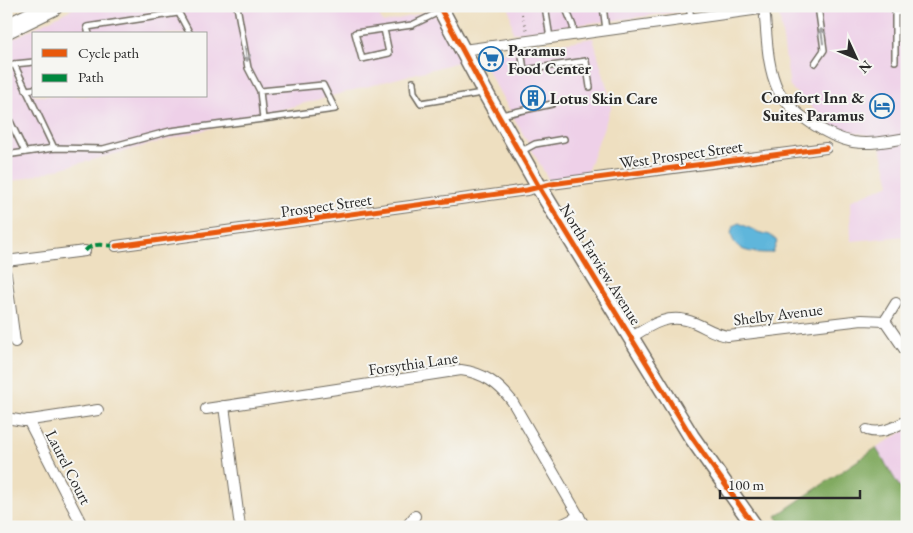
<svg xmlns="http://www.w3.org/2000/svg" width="913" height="533" font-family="'EB Garamond',serif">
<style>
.built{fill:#eed0e8;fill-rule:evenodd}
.forest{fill:#81aa60;stroke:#566a46}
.water{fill:#5eb6db;stroke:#447083}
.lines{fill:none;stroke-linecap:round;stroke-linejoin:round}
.lane-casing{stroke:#6f6a5f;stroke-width:8}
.street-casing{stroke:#6f6a5f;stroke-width:12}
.secondary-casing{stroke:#6f6a5f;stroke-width:18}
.highway-casing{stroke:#6f6a5f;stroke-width:21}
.path{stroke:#6f6a5f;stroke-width:2;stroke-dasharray:1 4;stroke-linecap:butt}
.lane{stroke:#fff;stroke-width:5}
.street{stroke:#fff;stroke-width:10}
.secondary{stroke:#fff;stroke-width:15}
.highway{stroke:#fff;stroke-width:19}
.quiet{stroke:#00873e;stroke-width:4;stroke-dasharray:8 4;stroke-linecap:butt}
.cycleway-casing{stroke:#f6f6f2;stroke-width:8}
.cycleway{stroke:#e8590c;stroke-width:5}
.oneway{stroke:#a0a0a0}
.labels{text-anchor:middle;stroke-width:4;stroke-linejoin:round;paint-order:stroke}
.poi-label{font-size:16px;font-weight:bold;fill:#2b2b2b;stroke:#f6f6f2;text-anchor:start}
.street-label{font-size:16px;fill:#2b2b2b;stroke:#f6f6f2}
</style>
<rect width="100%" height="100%" fill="#f6f6f2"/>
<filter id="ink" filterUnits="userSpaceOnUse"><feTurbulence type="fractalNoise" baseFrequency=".02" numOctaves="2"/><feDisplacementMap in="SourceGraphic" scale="10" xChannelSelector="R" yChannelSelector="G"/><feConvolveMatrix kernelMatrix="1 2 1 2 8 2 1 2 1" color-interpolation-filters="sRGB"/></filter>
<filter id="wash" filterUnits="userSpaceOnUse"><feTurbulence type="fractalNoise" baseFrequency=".0096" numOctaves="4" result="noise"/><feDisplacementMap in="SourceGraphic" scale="20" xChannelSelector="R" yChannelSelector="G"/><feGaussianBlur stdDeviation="1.12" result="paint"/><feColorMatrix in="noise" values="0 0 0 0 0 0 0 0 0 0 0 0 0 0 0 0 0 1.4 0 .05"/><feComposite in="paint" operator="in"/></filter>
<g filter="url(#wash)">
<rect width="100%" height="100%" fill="#eedfc0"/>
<g class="built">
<path d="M78 6H374L383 23 433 10 462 61 6 183V42ZM34 34H206V96H34Z"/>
<polygon points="509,6 727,6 513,33"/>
<polygon points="778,6 907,6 907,236 851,241 850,201 890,184 881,148 875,137 833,127 790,87"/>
<polygon points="593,38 612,105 584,180 551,184 481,59 483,56"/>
<polygon points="907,429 907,499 876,448"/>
</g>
<polygon class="forest" points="876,448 907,499 907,527 784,527 776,516"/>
<path class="water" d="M739 223 758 232 770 235 777 241 774 250 772 253C763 253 752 253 744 250 732 245 725 228 739 223Z"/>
</g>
<g filter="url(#ink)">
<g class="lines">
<defs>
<g id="lane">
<polyline points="175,6 190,34"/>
<polyline points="237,6 248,68 260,91 263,119 335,109 323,85 260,91"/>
<polyline points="545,6 550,38"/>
<polyline points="565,6 573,26 574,34"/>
<polyline points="603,6 606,30"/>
<polyline points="689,6 691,18"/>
<polyline points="384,29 389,53 362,59 355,33 412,25 439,12"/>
<polyline points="89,34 87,27 178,13"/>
<polyline points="520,43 524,70 586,61 590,87"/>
<polyline points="895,61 895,13 907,11"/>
<polyline points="815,63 824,50 818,6"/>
<polyline points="14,64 54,148"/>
<polyline points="6,68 14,64 34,62"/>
<polyline points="413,82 414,92 421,103 482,93"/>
<polyline points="26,90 34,89"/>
<polyline points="6,113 25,152"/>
<polyline points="501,115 552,104"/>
<polyline points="522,151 535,144 564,139"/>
<polyline points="6,155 54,148 103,149 170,131 263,119"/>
</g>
<g id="street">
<path d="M764 6C767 33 766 65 778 90 790 113 828 137 853 142 870 145 889 141 907 138"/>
<polyline points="463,50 782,6"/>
<polyline points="116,246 527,190 551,184 826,148"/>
<polyline points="6,261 85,251"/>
<polyline points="6,274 15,342"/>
<polyline points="885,321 907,353"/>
<path d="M632 337C652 324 670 312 695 323 707 328 714 334 728 336L862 320 885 321 896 303"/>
<polyline points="224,406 240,527"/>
<path d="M206 409 461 370C483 373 498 383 512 401L585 527"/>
<polyline points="6,418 24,421 98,410"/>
<polyline points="28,420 83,527"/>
<path d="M867 430C882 435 893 427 907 421"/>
<polyline points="406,527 415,516"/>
<polyline points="557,527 579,516"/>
</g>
<polyline id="secondary" points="439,6 485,92 539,187 691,436 755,527"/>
<polyline id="highway" points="6,29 53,6"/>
</defs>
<use href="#lane" class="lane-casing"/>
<use href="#street" class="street-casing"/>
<use href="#secondary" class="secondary-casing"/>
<use href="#highway" class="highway-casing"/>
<polyline class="path" points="522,14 527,31"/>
<use href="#lane" class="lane"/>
<use href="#street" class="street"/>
<use href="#secondary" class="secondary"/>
<use href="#highway" class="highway"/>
<path class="quiet" d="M85 251C94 241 105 246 116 246"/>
<defs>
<g id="cycleway">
<polyline points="439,6 485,92 539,187 691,436 755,527"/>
<polyline points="116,246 527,190 551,184 826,148"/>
</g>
</defs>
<use href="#cycleway" class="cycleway-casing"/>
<use href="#cycleway" class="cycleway"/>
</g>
<defs><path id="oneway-shaft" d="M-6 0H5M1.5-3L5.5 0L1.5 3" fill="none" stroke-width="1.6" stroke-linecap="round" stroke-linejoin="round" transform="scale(1.25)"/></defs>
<g class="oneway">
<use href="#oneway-shaft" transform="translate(822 36) rotate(-98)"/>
<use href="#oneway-shaft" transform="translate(246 54) rotate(80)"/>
</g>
</g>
<defs>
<symbol id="supermarket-ring" viewBox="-11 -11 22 22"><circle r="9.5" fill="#f6f6f2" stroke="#1f6fb2" stroke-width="1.5"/><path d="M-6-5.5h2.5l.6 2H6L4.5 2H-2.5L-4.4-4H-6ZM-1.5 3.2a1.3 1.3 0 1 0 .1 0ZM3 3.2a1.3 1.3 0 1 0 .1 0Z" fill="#1f6fb2"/></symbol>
<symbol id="building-ring" viewBox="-11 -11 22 22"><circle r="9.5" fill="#f6f6f2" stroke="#1f6fb2" stroke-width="1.5"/><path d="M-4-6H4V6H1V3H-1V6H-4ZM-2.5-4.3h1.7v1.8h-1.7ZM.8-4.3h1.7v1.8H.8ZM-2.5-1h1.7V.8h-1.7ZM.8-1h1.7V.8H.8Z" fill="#1f6fb2"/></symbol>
<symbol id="hotel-ring" viewBox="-11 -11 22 22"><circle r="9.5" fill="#f6f6f2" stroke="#1f6fb2" stroke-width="1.5"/><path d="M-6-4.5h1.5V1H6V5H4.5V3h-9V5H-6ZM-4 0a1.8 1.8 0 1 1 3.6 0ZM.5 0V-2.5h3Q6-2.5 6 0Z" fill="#1f6fb2"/></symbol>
</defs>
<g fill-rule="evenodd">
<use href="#supermarket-ring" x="477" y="45" width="28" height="28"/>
<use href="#building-ring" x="519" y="84" width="28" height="28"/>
<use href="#hotel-ring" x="868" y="92" width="28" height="28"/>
</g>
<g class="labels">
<g class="poi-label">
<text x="508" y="56">Paramus<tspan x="508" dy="18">Food Center</tspan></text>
<text x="864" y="103" text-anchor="end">Comfort Inn &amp;<tspan x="864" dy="18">Suites Paramus</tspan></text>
<text x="550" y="104">Lotus Skin Care</text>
</g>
<g class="street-label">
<text transform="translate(681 154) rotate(-8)" y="6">West Prospect Street</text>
<text transform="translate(326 205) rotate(-8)" y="6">Prospect Street</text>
<text transform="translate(601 264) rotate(58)" y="6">North Farview Avenue</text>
<text transform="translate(778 314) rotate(-7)" y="6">Shelby Avenue</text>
<text transform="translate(413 363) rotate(-8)" y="6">Forsythia Lane</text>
<text transform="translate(69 467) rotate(63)" y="6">Laurel Court</text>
</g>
</g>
<rect width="913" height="533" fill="none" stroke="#f6f6f2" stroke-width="25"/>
<rect x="32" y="32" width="175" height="65" fill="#f6f6f2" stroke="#a5a5a2"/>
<rect x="42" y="49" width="25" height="8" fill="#e8590c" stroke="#a5a5a2"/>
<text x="78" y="58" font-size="15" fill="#2b2b2b">Cycle path</text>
<rect x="42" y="74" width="25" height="8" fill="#00873e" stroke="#a5a5a2"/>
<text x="78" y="82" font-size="15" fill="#2b2b2b">Path</text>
<g transform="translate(856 58) rotate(134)" stroke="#f6f6f2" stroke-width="4" paint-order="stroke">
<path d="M0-4L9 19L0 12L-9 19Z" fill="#2b2b2b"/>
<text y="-8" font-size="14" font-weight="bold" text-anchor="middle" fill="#2b2b2b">N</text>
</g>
<path d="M720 490v8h140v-8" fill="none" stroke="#2b2b2b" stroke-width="2.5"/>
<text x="728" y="490" font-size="15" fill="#2b2b2b" stroke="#f6f6f2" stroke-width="4" paint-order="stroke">100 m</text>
</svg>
